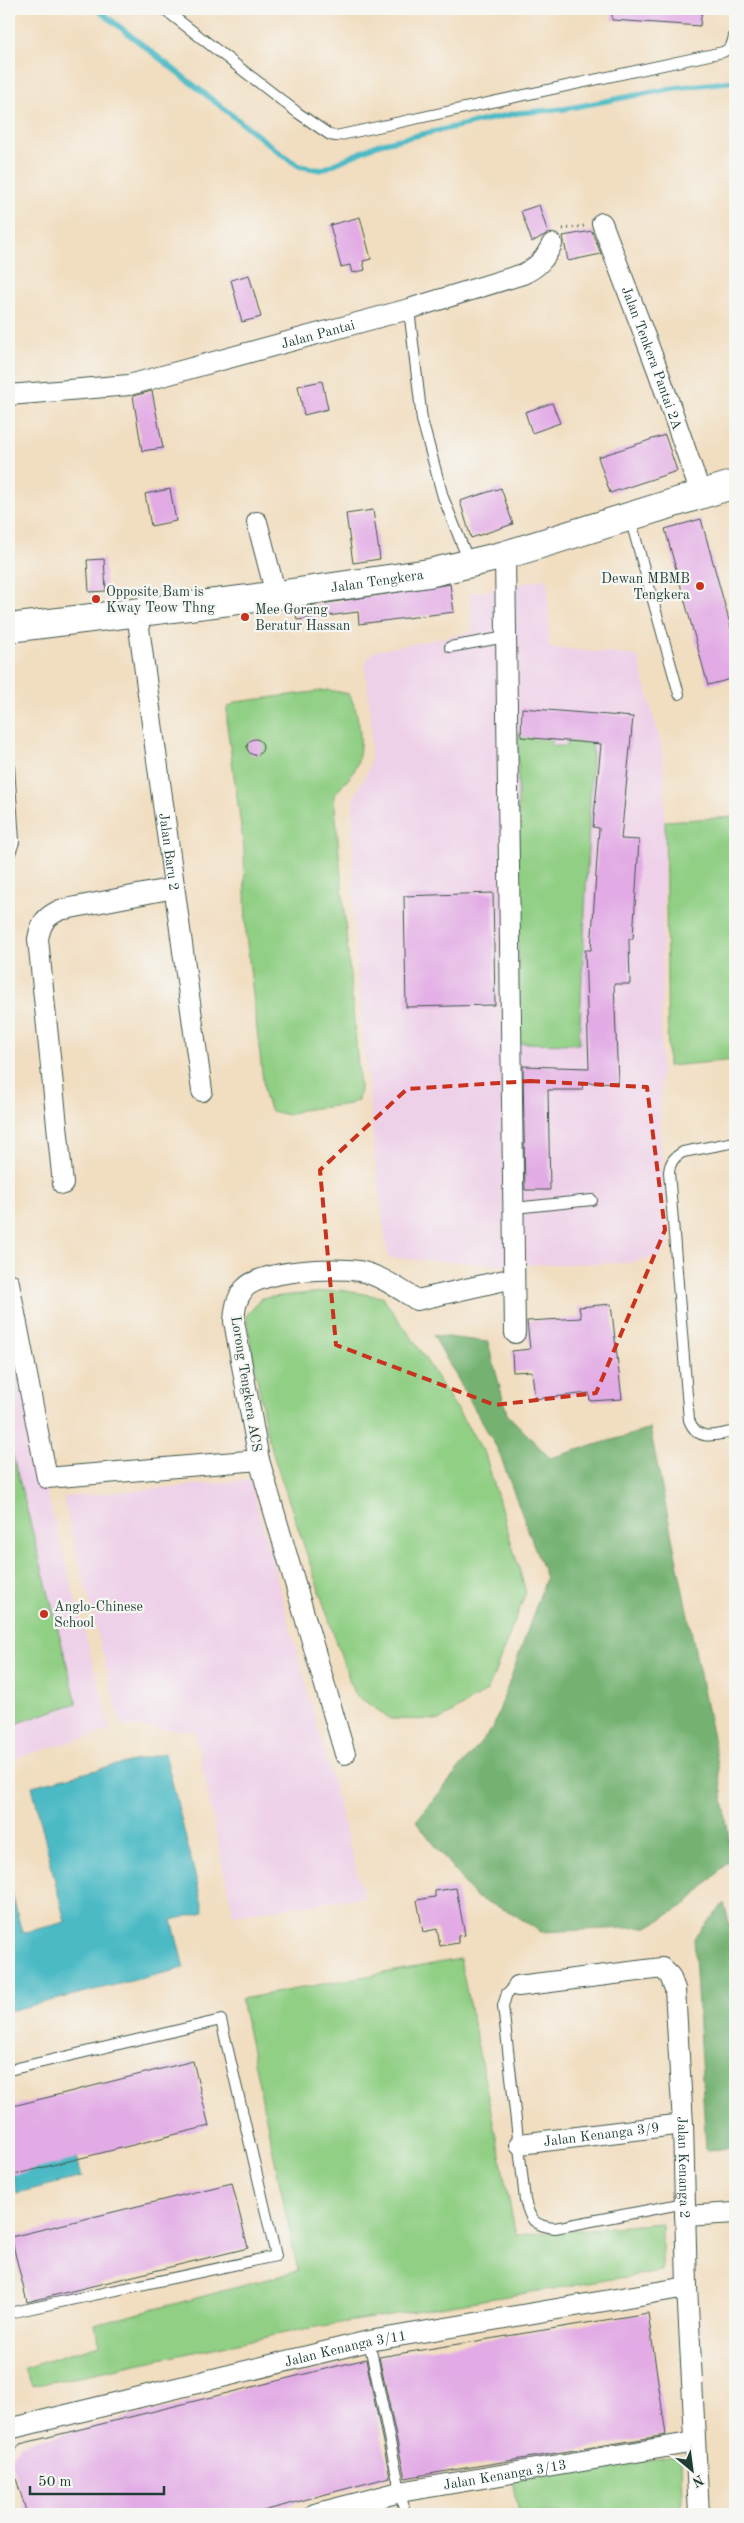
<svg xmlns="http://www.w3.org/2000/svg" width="744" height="2523" font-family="'Old Standard TT',serif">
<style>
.built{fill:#eed0e8}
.green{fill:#91cf85;stroke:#58865c}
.forest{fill:#74b272;stroke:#4a7853}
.water{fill:#4cbac5;stroke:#367c7c}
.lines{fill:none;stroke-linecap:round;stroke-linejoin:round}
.stream{stroke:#4cbac5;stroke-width:5.5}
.building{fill:#e2abe5}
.lane-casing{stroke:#3e5549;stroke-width:12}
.street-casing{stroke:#3e5549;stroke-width:22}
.secondary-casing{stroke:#3e5549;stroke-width:30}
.path{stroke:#3e5549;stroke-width:3;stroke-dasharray:1 4;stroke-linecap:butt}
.lane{stroke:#fff;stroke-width:10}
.street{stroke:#fff;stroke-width:20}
.secondary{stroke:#fff;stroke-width:28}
.marked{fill:none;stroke:#c8321e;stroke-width:4;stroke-dasharray:10 6;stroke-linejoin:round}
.poi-dot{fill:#c8321e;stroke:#f6f6f2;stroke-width:2}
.labels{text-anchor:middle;stroke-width:4.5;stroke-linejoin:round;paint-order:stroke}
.street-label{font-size:14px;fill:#1f3d34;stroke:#f6f6f2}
.poi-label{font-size:14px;fill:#1f3d34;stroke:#f6f6f2;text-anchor:start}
</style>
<rect width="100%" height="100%" fill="#f6f6f2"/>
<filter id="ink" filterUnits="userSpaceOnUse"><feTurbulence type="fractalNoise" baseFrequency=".02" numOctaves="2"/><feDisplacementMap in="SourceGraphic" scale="10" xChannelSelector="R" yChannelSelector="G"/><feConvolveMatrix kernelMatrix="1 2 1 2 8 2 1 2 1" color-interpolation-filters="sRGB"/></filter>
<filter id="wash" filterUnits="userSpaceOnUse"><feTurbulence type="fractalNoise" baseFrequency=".0096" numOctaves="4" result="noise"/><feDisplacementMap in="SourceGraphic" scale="20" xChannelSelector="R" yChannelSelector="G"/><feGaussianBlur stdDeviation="1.12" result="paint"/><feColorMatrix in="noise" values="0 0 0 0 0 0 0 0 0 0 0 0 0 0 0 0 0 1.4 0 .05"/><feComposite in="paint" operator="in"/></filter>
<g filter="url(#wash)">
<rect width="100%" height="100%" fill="#f1ddbf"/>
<g class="built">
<polygon points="548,578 549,647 638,656 661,746 665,779 660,1132 668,1245 659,1257 627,1263 504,1265 388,1258 374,1151 353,919 353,799 368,770 371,758 371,715 365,668 368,657 375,651 472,632 470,594"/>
<polygon points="9,1309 48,1498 111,1730 9,1760"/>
<polygon points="250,1480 364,1897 233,1915 195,1731 121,1726 63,1497"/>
</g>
<g class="green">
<path d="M329 690 349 694C360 714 365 749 354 771 349 780 340 787 334 796L360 1088 358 1100 350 1104 301 1110 288 1115 271 1111 265 1098 246 934 244 848 227 725V708L236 702Z"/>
<polygon points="518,733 552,735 552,746 567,746 568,734 593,736 579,1044 518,1043"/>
<polygon points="735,817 735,1060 668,1066 665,821"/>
<polygon points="341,1290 382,1297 414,1341 485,1454 526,1592 488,1690 440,1720 391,1719 354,1694 268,1439 246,1316 262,1298"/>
<polygon points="13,1456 77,1703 9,1726 9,1457"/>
<polygon points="460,1959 516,2235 662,2223 662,2271 304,2329 32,2386 24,2368 99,2345 95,2325 298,2271 241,1999"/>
<polygon points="681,2455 682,2511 663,2514 519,2514 513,2480"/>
</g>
<g class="forest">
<polygon points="433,1335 488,1342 507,1414 550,1458 650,1429 716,1753 732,1858 688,1903 648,1927 541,1932 512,1913 475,1897 416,1821 493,1728 546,1578 498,1450"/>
<polygon points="724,1903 735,1945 735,2148 706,2150 694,1938"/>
</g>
<g class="water">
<polygon points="165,1753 204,1912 172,1920 184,1968 9,2011 9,1881 22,1933 65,1922 32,1786"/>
<polygon points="74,2146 82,2177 17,2193 9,2162"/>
</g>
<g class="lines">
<polyline class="stream" points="97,9 284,156 299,166 321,170 379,144 517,113 564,109 674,88 735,81"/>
</g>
<g id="blocks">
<g class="building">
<polygon points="612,9 702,9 700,26 612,20"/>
<polygon points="539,205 548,233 532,242 521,211"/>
<polygon points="360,217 371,259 363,261 365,270 352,273 350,265 341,267 330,225"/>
<polygon points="592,231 601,254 568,261 563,236"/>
<polygon points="249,275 261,317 242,322 231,280"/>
<polygon points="322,381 328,409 304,415 298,386"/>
<polygon points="152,391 163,448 142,451 133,396"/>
<polygon points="552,403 560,423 532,433 525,412"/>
<polygon points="665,435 677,471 610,493 598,457"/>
<polygon points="501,488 513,524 471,538 460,501"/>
<polygon points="170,489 176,521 151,526 145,494"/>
<polygon points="373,510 380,559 353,563 346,514"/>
<polygon points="701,519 735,642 735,678 708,685 665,529"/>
<polygon points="104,559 106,591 89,592 87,560"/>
<polygon points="450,584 454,612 359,624 358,612 297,620 295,608"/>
<polygon points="522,708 633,717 621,839 639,840 633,939 629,939 630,984 614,984 618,1082 583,1083 582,1090 548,1090 550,1190 525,1190 523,1066 589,1068 585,950 591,950 599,828 593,827 601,744 521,737"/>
<circle cx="255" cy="747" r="8"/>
<polygon points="493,893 495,1005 406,1007 404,896"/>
<polygon points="611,1304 622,1399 590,1401 589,1393 535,1399 532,1371 513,1372 512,1351 530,1349 527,1321 581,1318 579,1307"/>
<polygon points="456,1888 465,1935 458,1936 458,1943 440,1946 437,1929 423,1932 417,1900 435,1897 435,1891"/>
<polygon points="193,2061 209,2126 9,2176 9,2107"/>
<polygon points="232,2183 248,2248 27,2302 11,2237"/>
<polygon points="648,2313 666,2435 405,2478 379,2357"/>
<polygon points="366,2359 390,2477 252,2514 27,2514 10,2459 20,2444"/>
</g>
</g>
</g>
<g filter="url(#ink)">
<use href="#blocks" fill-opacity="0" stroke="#3e5549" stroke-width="1"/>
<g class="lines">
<defs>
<g id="lane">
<polyline points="164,9 298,113 330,135 336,136 723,52 731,47 735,33"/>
<polyline points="409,309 422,420 443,497 469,562"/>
<polyline points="630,518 679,694"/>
<polyline points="450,647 506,637"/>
<polyline points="9,766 14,842 9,856"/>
<path d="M735 1142 683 1152C674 1157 670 1162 669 1172L689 1420C698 1443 716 1435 735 1431"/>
<polyline points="514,1208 592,1200"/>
<path d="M518 1986 507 1993 503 2006 525 2200C530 2220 534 2226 555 2228L685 2203"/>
<polyline points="9,2070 221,2020 276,2256 9,2313"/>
<polyline points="369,2341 405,2514"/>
</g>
<g id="street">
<path id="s1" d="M602 223 658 371 701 494"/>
<path id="s2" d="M9 395 129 385 409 309 523 274C538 267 545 259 552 244"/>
<polyline points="257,522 276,595"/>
<polyline points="505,555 515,1333"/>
<path id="s3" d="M137 613 202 1091"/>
<path d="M63 1184 38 939C41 923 45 917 60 910L174 888"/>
<polyline points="9,1283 47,1478 259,1460"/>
<path d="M345 1754 259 1460 234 1321C235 1309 236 1299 244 1289 260 1270 335 1267 359 1271 380 1275 399 1289 417 1300L514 1278"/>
<path id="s4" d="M518 1986 662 1968 670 1976 675 1989 683 2124 687 2287 699 2514"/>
<path id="s5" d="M520 2144 683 2124"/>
<polyline points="685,2216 735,2213"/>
<path id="s6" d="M9 2429 369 2341 687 2287"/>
<path id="s7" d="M315 2514 400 2492 695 2442"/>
</g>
<g id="secondary">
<path id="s8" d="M9 628 264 597 429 573 505 555 735 484"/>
</g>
</defs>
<use href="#lane" class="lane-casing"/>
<use href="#street" class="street-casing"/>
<use href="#secondary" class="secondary-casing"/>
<polyline class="path" points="563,229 584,226"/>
<use href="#lane" class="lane"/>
<use href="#street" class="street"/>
<use href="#secondary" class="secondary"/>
</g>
</g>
<path class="marked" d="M530 1081 647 1087 665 1230 596 1393 495 1405 336 1345 320 1170 407 1089Z"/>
<g class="poi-dot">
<circle cx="700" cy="586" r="5"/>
<circle cx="96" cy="599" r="5"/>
<circle cx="245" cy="617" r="5"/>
<circle cx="44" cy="1614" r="5"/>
</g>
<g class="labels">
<g class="street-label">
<text dy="5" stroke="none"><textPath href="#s2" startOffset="316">Jalan Pantai</textPath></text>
<text dy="5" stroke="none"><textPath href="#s1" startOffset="144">Jalan Tenkera Pantai 2A</textPath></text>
<text dy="5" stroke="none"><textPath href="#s8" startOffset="371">Jalan Tengkera</textPath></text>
<text dy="5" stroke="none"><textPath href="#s3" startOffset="241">Jalan Baru 2</textPath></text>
<text transform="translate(247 1384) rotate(81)" y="5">Lorong Tengkera ACS</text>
<text dy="5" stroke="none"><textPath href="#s5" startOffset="82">Jalan Kenanga 3/9</textPath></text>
<text dy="5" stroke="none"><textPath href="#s4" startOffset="349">Jalan Kenanga 2</textPath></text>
<text dy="5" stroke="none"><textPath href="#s6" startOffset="346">Jalan Kenanga 3/11</textPath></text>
<text dy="5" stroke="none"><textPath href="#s7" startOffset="194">Jalan Kenanga 3/13</textPath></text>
</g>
<g class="poi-label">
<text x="690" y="583" text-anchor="end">Dewan MBMB<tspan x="690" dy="16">Tengkera</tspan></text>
<text x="106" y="596">Opposite Bam is<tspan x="106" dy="16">Kway Teow Thng</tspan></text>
<text x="255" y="614">Mee Goreng<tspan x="255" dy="16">Beratur Hassan</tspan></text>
<text x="54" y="1611">Anglo-Chinese<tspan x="54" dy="16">School</tspan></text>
</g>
</g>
<rect width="744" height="2523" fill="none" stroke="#f6f6f2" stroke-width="30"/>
<g transform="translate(692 2470) rotate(151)" stroke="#f6f6f2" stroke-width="4" paint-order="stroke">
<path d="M0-4L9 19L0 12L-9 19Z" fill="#1f3d34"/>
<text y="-8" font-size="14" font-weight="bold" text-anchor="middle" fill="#1f3d34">N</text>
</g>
<path d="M30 2486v8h134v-8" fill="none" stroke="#1f3d34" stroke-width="2.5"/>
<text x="38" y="2486" font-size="15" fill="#1f3d34" stroke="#f6f6f2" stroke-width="4" paint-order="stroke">50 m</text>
</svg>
